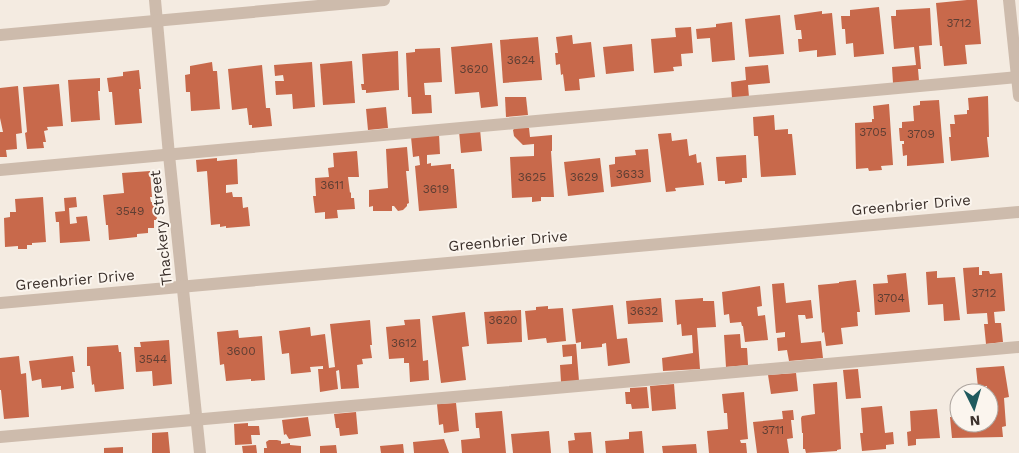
<svg xmlns="http://www.w3.org/2000/svg" width="1019" height="453" font-family="'Work Sans',sans-serif">
<style>
.building{fill:#c8694b}
.lines{fill:none;stroke-linecap:round;stroke-linejoin:round}
.minor{stroke:#cdbbac;stroke-width:12}
.labels{text-anchor:middle;stroke-width:4;stroke-linejoin:round;paint-order:stroke}
.number-label{font-size:12px;fill:#5e3e33}
.street-label{font-size:15px;fill:#3b302b;stroke:#fbf5ee}
</style>
<rect width="100%" height="100%" fill="#f4ebe1"/>
<g class="building">
<polygon points="967,0 977,0 981,44 965,45 967,64 944,66 942,46 940,46 936,3"/>
<polygon points="879,7 884,54 854,57 853,43 846,44 845,29 842,29 841,16 850,16 850,10"/>
<polygon points="930,8 932,45 919,46 921,69 918,69 919,81 893,83 892,67 916,65 914,47 894,49 891,16 896,16 896,10"/>
<polygon points="822,11 822,14 832,13 836,55 817,57 817,50 799,52 798,39 802,39 801,30 796,30 794,15"/>
<polygon points="780,15 784,54 749,57 745,19"/>
<polygon points="732,22 735,60 712,62 710,38 697,39 696,29 716,27 716,24"/>
<polygon points="691,27 693,53 681,54 682,66 673,67 674,71 654,73 651,39 676,37 675,28"/>
<polygon points="572,35 573,44 591,42 595,77 579,79 580,90 565,91 563,74 561,75 560,64 556,65 555,53 558,53 556,37"/>
<polygon points="538,37 542,80 503,83 500,40"/>
<polygon points="492,43 498,106 481,108 479,92 455,94 451,47"/>
<polygon points="632,44 634,71 606,74 603,47"/>
<polygon points="440,48 442,82 424,83 425,95 431,95 432,113 412,114 411,97 408,97 406,53 415,52 415,49"/>
<polygon points="398,51 399,90 366,93 366,90 362,90 361,84 364,84 362,54"/>
<polygon points="352,61 355,103 323,105 320,64"/>
<polygon points="212,62 213,71 217,71 220,109 191,111 190,92 186,92 185,75 190,74 190,66"/>
<polygon points="312,62 315,107 293,109 292,94 276,95 275,81 284,81 283,75 275,76 274,65"/>
<polygon points="262,65 266,108 270,108 272,126 252,128 252,125 249,125 247,108 232,110 228,69"/>
<polygon points="768,65 770,83 748,85 749,97 732,98 731,82 746,80 745,67"/>
<polygon points="139,70 141,89 139,89 142,123 115,125 112,92 109,92 107,78 123,76 123,72"/>
<polygon points="100,78 100,91 98,91 100,120 71,122 68,80"/>
<polygon points="59,84 63,126 47,127 48,130 44,131 46,142 43,142 44,148 27,149 25,133 27,132 23,87"/>
<polygon points="18,86 22,133 16,134 17,149 6,150 7,157 0,157 0,132 3,132 0,118 0,88"/>
<polygon points="988,96 989,137 987,137 989,157 951,161 949,137 951,137 950,124 955,124 954,115 967,114 967,110 969,110 968,98"/>
<polygon points="505,97 526,97 528,115 506,117"/>
<polygon points="939,100 944,163 907,166 907,155 903,156 902,144 904,144 904,141 900,141 899,128 902,128 902,122 914,121 913,106 920,105 920,101"/>
<polygon points="889,104 893,165 881,166 882,170 869,171 868,168 856,169 855,123 872,122 872,119 874,119 873,106"/>
<polygon points="386,107 388,128 368,130 366,109"/>
<polygon points="774,115 775,130 788,129 788,134 792,134 796,175 761,177 758,136 754,136 753,117"/>
<polygon points="515,128 529,128 530,137 552,135 552,151 551,151 554,197 541,197 541,201 532,202 532,197 512,198 510,157 534,156 534,144 523,145 514,136 513,130"/>
<polygon points="480,129 482,151 461,153 459,131"/>
<polygon points="671,133 672,141 687,139 689,156 696,154 697,163 701,162 704,185 675,188 676,191 666,192 658,134"/>
<polygon points="439,134 440,154 427,155 427,164 431,163 431,166 451,164 451,169 454,169 457,208 419,211 415,166 420,165 419,156 413,157 411,137"/>
<polygon points="407,147 409,171 406,171 409,203 407,204 407,206 403,210 398,211 394,206 392,206 392,211 373,211 373,206 369,207 369,190 388,188 386,149"/>
<polygon points="648,149 651,182 611,187 609,165 615,164 615,157 636,155 635,150"/>
<polygon points="357,151 359,177 348,177 350,193 351,192 351,198 354,198 355,209 337,210 338,218 325,219 325,212 315,213 313,196 316,196 315,178 329,177 328,168 334,167 333,153"/>
<polygon points="746,155 747,178 742,178 742,182 725,184 725,181 718,181 716,157"/>
<polygon points="217,158 217,161 237,159 238,184 226,185 226,193 232,192 233,197 242,197 243,208 248,207 250,226 226,228 226,226 220,227 220,224 211,225 207,171 197,172 196,160"/>
<polygon points="600,158 604,192 568,196 564,162"/>
<polygon points="150,171 152,197 150,197 151,202 155,202 157,220 154,220 154,228 148,228 148,233 137,234 137,237 109,240 108,225 106,225 103,195 124,193 122,173"/>
<polygon points="43,197 46,242 32,243 32,245 27,245 27,249 18,249 18,246 5,247 4,218 10,217 10,212 16,212 15,199"/>
<polygon points="76,197 77,207 69,208 70,224 77,223 76,217 87,216 90,241 60,243 59,222 56,222 55,212 65,211 64,198"/>
<polygon points="979,267 979,275 982,275 982,271 989,271 990,274 1002,273 1005,311 994,312 995,323 1001,323 1003,342 986,344 984,324 988,324 987,313 967,314 963,268"/>
<polygon points="937,271 937,278 955,277 960,320 944,321 943,304 928,305 926,272"/>
<polygon points="906,273 910,312 875,315 873,284 888,283 887,275"/>
<polygon points="856,280 860,312 857,312 858,326 841,328 843,344 826,346 824,332 822,333 818,285 839,283 839,282"/>
<polygon points="784,283 786,303 811,300 813,318 806,319 805,315 798,315 801,343 821,341 823,358 789,361 787,350 778,351 777,338 785,337 785,332 776,333 772,284"/>
<polygon points="760,286 762,306 757,307 758,316 765,315 768,340 745,342 743,326 742,326 741,322 730,323 729,314 724,315 722,292"/>
<polygon points="661,298 663,322 628,324 626,301"/>
<polygon points="703,298 703,301 714,301 716,327 697,328 700,369 663,371 662,358 693,353 692,335 682,336 681,324 677,325 675,300"/>
<polygon points="613,305 617,339 627,338 630,363 608,366 606,343 602,344 602,347 581,349 581,342 576,343 572,309"/>
<polygon points="548,306 548,309 563,308 566,341 547,343 546,338 528,340 525,311 536,310 536,307"/>
<polygon points="521,310 522,342 487,344 484,312"/>
<polygon points="465,312 469,346 462,347 466,380 441,383 432,316"/>
<polygon points="420,319 423,361 428,360 429,380 410,382 409,363 404,363 404,358 389,359 386,327 405,325 404,320"/>
<polygon points="370,320 372,345 370,345 372,358 362,359 363,364 357,365 359,388 341,389 339,370 336,371 338,389 320,392 318,369 323,369 323,366 310,367 311,372 291,374 289,353 282,354 279,331 310,327 311,336 325,334 329,368 335,367 330,324"/>
<polygon points="238,330 239,338 262,336 265,380 251,381 251,379 226,381 224,364 220,365 217,332"/>
<polygon points="740,334 741,348 747,348 748,365 726,367 724,335"/>
<polygon points="169,340 172,384 153,386 152,371 136,372 134,347 141,347 140,342"/>
<polygon points="576,344 579,381 561,382 560,365 572,364 572,356 563,357 562,345"/>
<polygon points="118,345 119,352 121,352 124,389 95,392 94,384 92,385 90,366 87,366 87,347"/>
<polygon points="19,356 21,374 26,373 29,417 4,419 1,390 0,390 0,358"/>
<polygon points="73,356 75,372 72,372 74,388 61,390 61,386 42,388 41,379 32,381 29,361"/>
<polygon points="1004,366 1009,397 1004,398 1006,426 1002,427 1003,437 952,438 950,417 952,417 952,413 959,412 959,423 989,423 989,393 987,393 987,386 978,387 976,368"/>
<polygon points="858,369 861,398 846,399 843,370"/>
<polygon points="796,373 798,391 771,394 768,375"/>
<polygon points="837,382 841,449 837,450 837,451 806,453 805,449 803,449 803,433 802,433 801,418 802,416 815,414 813,384"/>
<polygon points="674,384 676,409 652,411 650,386"/>
<polygon points="647,387 649,408 632,409 631,404 626,404 625,392 630,392 630,388"/>
<polygon points="744,392 748,439 740,440 741,443 746,443 747,453 709,453 707,431 728,429 727,413 724,413 722,394"/>
<polygon points="456,403 459,431 444,433 443,424 439,425 437,404"/>
<polygon points="882,406 885,433 893,432 894,444 886,445 886,449 862,451 860,433 863,433 861,408"/>
<polygon points="937,409 940,438 916,439 916,445 908,446 907,432 911,431 910,411"/>
<polygon points="793,410 794,420 791,420 793,438 787,439 789,453 757,453 753,422 783,419 782,411"/>
<polygon points="502,411 506,453 462,453 461,440 480,438 479,428 476,428 475,413"/>
<polygon points="356,412 358,434 340,436 339,428 336,428 334,414"/>
<polygon points="308,417 311,436 289,439 286,434 284,435 282,420"/>
<polygon points="248,423 248,426 259,426 260,435 251,435 252,444 235,445 234,424"/>
<polygon points="549,431 551,453 513,453 511,434"/>
<polygon points="642,431 644,453 606,453 605,441 629,439 629,432"/>
<polygon points="168,432 170,453 152,453 152,433"/>
<polygon points="591,432 593,453 569,453 568,441 575,440 574,433"/>
<polygon points="444,439 449,453 414,453 413,442"/>
<polygon points="269,440 277,440 281,441 281,444 290,443 290,445 301,446 301,453 264,453 264,448 267,448 266,442"/>
<polygon points="403,444 404,453 381,453 380,446"/>
<polygon points="696,444 697,453 663,453 662,446"/>
<polygon points="256,445 257,453 243,453 242,446"/>
<polygon points="336,445 337,453 320,453 320,446"/>
<polygon points="123,447 123,453 104,453 104,448"/>
</g>
<g class="lines">
<g class="minor">
<polyline points="155,0 169,155 200,453"/>
<polyline points="1009,0 1019,96"/>
<polyline points="0,35 384,0"/>
<polyline points="0,170 1019,77"/>
<polyline points="0,303 1019,212"/>
<polyline points="0,437 1019,347"/>
</g>
</g>
<g class="labels">
<g class="number-label">
<text x="959" y="27">3712</text>
<text x="521" y="64">3624</text>
<text x="474" y="73">3620</text>
<text x="873" y="136">3705</text>
<text x="921" y="138">3709</text>
<text x="630" y="178">3633</text>
<text x="532" y="181">3625</text>
<text x="584" y="181">3629</text>
<text x="332" y="189">3611</text>
<text x="436" y="193">3619</text>
<text x="130" y="215">3549</text>
<text x="984" y="297">3712</text>
<text x="891" y="302">3704</text>
<text x="644" y="315">3632</text>
<text x="503" y="324">3620</text>
<text x="404" y="347">3612</text>
<text x="241" y="355">3600</text>
<text x="153" y="363">3544</text>
<text x="773" y="434">3711</text>
</g>
<g class="street-label">
<text transform="translate(911 205) rotate(-5)" y="5">Greenbrier Drive</text>
<text transform="translate(161 228) rotate(-96)" y="5">Thackery Street</text>
<text transform="translate(508 241) rotate(-5)" y="5">Greenbrier Drive</text>
<text transform="translate(75 280) rotate(-5)" y="5">Greenbrier Drive</text>
</g>
</g>
<g transform="translate(974 408) rotate(175)"><circle r="24" fill="#fbf5ee" stroke="#aea6a0"/>
<path d="M0-4L9 19L0 12L-9 19Z" fill="#1f5a5e"/>
<text y="-8" font-size="14" font-weight="bold" text-anchor="middle" fill="#3b302b">N</text>
</g>
</svg>
